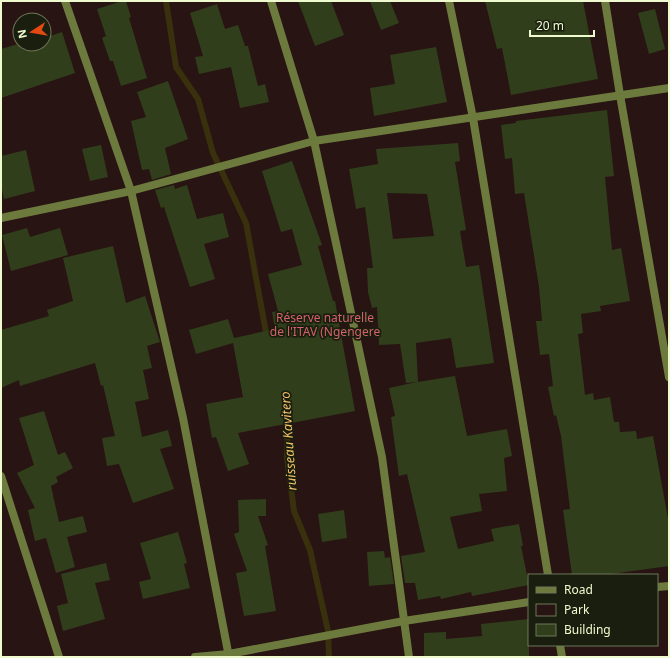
<svg xmlns="http://www.w3.org/2000/svg" width="670" height="658" font-family="'Noto Sans',sans-serif">
<style>
.green{fill:#281412;fill-rule:evenodd}
.lines{fill:none;stroke-linecap:round;stroke-linejoin:round}
.stream{stroke:#39300d;stroke-width:6}
.building{fill:#313e1c;fill-rule:evenodd}
.minor{stroke:#6d7a3d;stroke-width:8}
.labels{text-anchor:middle;stroke-width:3.5;stroke-linejoin:round;paint-order:stroke}
.park-label{font-size:12px;fill:#d4626c;stroke:#191e0e}
.water-label{font-size:13px;font-style:italic;fill:#f2be66;stroke:#191e0e}
</style>
<rect width="100%" height="100%" fill="#191e0e"/>
<path class="green" d="M1 1H669V657H1ZM20 20H44V44H20ZM529 575H657V645H529Z"/>
<g class="lines">
<g class="stream">
<polyline points="166,1 176,67 198,99 213,153 246,223 267,338"/>
<polyline points="288,416 287,457 294,511 310,550 328,631 329,657"/>
</g>
</g>
<g class="building">
<polygon points="122,1 126,1 131,17 129,18 147,78 121,86 113,61 110,61 102,38 106,36 97,9"/>
<polygon points="298,1 331,1 344,35 315,46"/>
<polygon points="370,1 390,1 399,23 381,30"/>
<polygon points="485,1 583,1 598,79 511,95 502,48 497,49"/>
<polygon points="217,4 225,29 238,25 245,46 248,46 258,86 265,84 269,102 240,108 231,67 199,74 195,57 203,56 190,13"/>
<polygon points="655,9 665,49 649,54 638,13"/>
<polygon points="62,32 75,73 1,98 1,49 18,44 44,44 44,38"/>
<polygon points="436,47 447,102 374,116 370,88 395,84 390,55"/>
<polygon points="168,81 188,139 165,148 171,174 152,180 149,169 142,170 131,121 146,117 137,92"/>
<polygon points="607,110 614,176 605,177 612,250 621,248 630,301 600,306 601,311 581,314 583,333 578,334 585,395 593,393 594,400 610,397 614,422 619,422 620,432 636,431 637,439 653,436 669,524 669,566 604,575 572,575 563,510 570,509 561,436 556,415 554,416 548,387 553,386 549,354 540,355 536,321 542,321 539,287 524,193 515,194 512,158 505,159 501,125 516,123 516,121"/>
<path d="M458 143 460 161 455 162 466 230 460 231 466 267 479 265 494 363 456 368 451 338 416 343 418 382 455 376 467 436 507 429 512 456 504 458 507 491 479 494 482 511 450 517 458 549 494 541 491 529 519 524 523 546H521L529 585 472 596 471 592 441 599 440 596 418 600 415 583H405L401 556 425 552 407 474 399 476 391 417 395 416 389 388 417 382 406 383 400 344 379 345 377 307 372 308 368 292 367 268H373L365 207 356 209 349 169 378 164 376 149ZM387 193 427 194 434 236 393 239Z"/>
<polygon points="101,145 108,177 90,181 82,149"/>
<polygon points="26,150 35,191 4,199 1,185 1,156"/>
<polygon points="292,161 322,245 318,246 333,301 335,301 355,411 238,433 249,464 228,471 216,437 212,438 206,404 243,397 233,343 196,354 189,330 228,319 234,338 275,329 272,312 278,311 268,274 302,265 292,229 281,232 262,171"/>
<polygon points="174,185 175,189 187,185 197,219 223,213 229,237 204,244 215,279 190,287 164,207 161,208 155,190"/>
<polygon points="27,228 30,237 60,228 68,255 11,271 2,235"/>
<polygon points="113,246 126,303 145,296 160,342 147,346 152,368 143,370 149,399 135,402 142,437 168,430 172,446 160,449 174,489 133,503 119,464 107,466 102,438 115,436 103,385 101,386 95,363 20,386 19,380 1,388 1,330 49,316 47,310 73,301 63,258"/>
<polygon points="44,411 58,455 65,452 73,468 56,477 58,482 51,486 59,522 83,516 87,532 67,537 75,567 56,573 46,538 35,541 28,510 35,508 17,473 34,465 19,418"/>
<polygon points="266,499 266,516 258,516 268,545 265,546 276,611 244,616 236,573 247,571 234,534 239,532 238,500"/>
<polygon points="344,510 347,538 322,542 318,514"/>
<polygon points="178,532 187,563 184,564 190,588 143,599 139,582 151,579 140,543"/>
<polygon points="384,551 385,558 390,557 394,584 369,586 367,552"/>
<polygon points="106,563 110,580 95,583 105,619 63,631 57,606 68,603 61,574"/>
<polygon points="529,619 529,657 424,657 424,633 446,632 446,639 482,636 481,624"/>
</g>
<g class="lines">
<g class="minor">
<polyline points="65,1 131,191 183,418 229,657"/>
<polyline points="271,1 314,141 382,457 409,657"/>
<polyline points="449,1 473,118 548,575"/>
<polyline points="605,1 620,95 669,377"/>
<polyline points="1,218 131,191 314,141 669,88"/>
<polyline points="1,476 59,657"/>
<polyline points="657,587 669,586"/>
<polyline points="560,645 562,657"/>
<polyline points="195,657 229,654 404,621 529,602"/>
</g>
</g>
<g class="labels">
<g class="park-label">
<text x="325" y="322">Réserve naturelle<tspan x="325" dy="14">de l'ITAV (Ngengere</tspan></text>
</g>
<g class="water-label">
<text transform="translate(288 441) rotate(-94)" y="5">ruisseau Kavitero</text>
</g>
</g>
<rect width="670" height="658" fill="none" stroke="#effbcf" stroke-width="4"/>
<rect x="528" y="574" width="130" height="72" fill="#191e0e" stroke="#6f765b"/>
<rect x="536" y="587" width="20" height="6" fill="#6d7a3d" stroke="#6f765b"/>
<text x="564" y="594" font-size="12" fill="#effbcf">Road</text>
<rect x="536" y="604" width="20" height="12" fill="#281412" stroke="#6f765b"/>
<text x="564" y="614" font-size="12" fill="#effbcf">Park</text>
<rect x="536" y="624" width="20" height="12" fill="#313e1c" stroke="#6f765b"/>
<text x="564" y="634" font-size="12" fill="#effbcf">Building</text>
<g transform="translate(32 32) rotate(258)"><circle r="19" fill="#191e0e" stroke="#6f765b"/>
<path d="M0-3L7 15L0 10L-7 15Z" fill="#e34a13"/>
<text y="-6" font-size="11" font-weight="bold" text-anchor="middle" fill="#effbcf">N</text>
</g>
<path d="M530 30v6h64v-6" fill="none" stroke="#effbcf" stroke-width="2"/>
<text x="536" y="30" font-size="12" fill="#effbcf" stroke="#191e0e" stroke-width="3" paint-order="stroke">20 m</text>
</svg>
